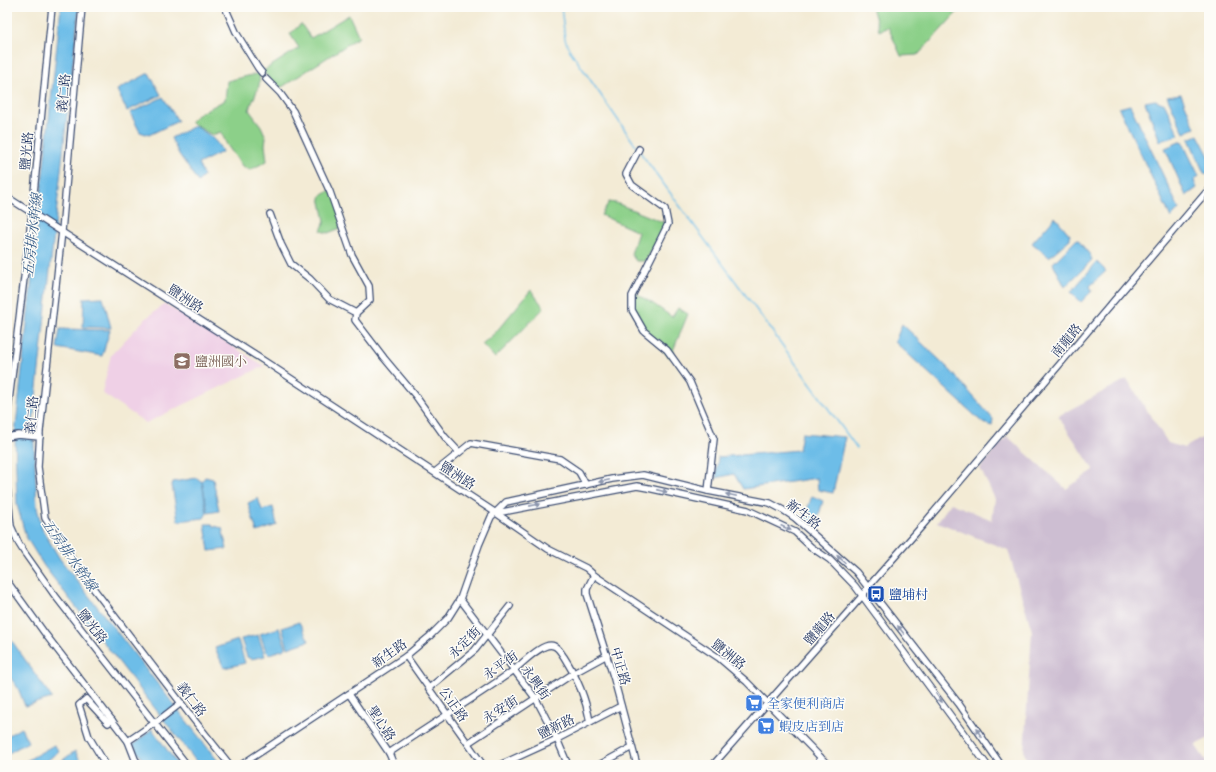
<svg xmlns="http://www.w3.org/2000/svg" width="1216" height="772" font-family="'Gentium Book Plus','Noto Serif TC',serif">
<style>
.built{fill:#efd0e6}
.industrial{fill:#cdbed2}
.green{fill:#8cd089;stroke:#548074}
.water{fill:#6dbde8;stroke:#4476a3}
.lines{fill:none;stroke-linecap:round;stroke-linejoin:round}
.stream{stroke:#6dbde8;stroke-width:1.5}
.minor-casing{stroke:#3b4b70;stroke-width:8}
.minor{stroke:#fff;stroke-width:5.5}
.oneway{fill:#8d97ae}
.labels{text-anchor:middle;stroke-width:3;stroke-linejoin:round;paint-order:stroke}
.street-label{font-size:13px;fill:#1b2f5e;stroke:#fdfcf7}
.education-label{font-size:13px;fill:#785e54;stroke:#fdfcf7;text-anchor:start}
.transit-label{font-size:13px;fill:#164399;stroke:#fdfcf7;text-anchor:start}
.shop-label{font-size:13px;fill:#366cbe;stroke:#fdfcf7;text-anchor:start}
.water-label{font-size:14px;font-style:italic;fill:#345a87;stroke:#fdfcf7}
</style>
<rect width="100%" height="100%" fill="#fdfcf7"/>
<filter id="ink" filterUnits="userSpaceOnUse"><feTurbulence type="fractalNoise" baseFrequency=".025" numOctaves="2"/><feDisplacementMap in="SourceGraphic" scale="8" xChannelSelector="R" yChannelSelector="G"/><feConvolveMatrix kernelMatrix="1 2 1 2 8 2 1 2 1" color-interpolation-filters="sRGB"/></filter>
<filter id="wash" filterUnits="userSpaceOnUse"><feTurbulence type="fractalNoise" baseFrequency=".012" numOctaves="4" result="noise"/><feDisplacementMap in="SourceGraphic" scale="16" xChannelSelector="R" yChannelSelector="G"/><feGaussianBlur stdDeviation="0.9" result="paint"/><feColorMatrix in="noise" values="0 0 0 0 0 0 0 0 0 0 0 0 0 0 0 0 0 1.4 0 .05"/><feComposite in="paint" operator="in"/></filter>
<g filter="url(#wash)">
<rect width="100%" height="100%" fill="#f3ebd5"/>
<polygon class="built" points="165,304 264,366 146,423 102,393 111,355 145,319"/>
<polygon class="industrial" points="1127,379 1168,443 1184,448 1209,434 1209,715 1207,717 1209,725 1209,738 1195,745 1209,765 1028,765 1024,752 1032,631 1008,550 937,522 951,503 992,520 995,499 980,468 1007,436 1066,489 1094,470 1058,416"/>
<g class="green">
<polygon points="872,7 960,7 961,8 918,55 901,56 888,27 879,31"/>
<polygon points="349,15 359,37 282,87 274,85 263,71 299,48 290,34 301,24 311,38"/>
<polygon points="260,73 259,86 249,110 261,126 266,137 265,145 267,161 250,170 242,166 227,145 221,132 212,135 190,122 197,115 225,100 227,81"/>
<polygon points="332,189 341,205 343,227 328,233 321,231 325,221 320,197"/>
<polygon points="609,202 616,203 665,223 659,240 645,261 636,261 631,254 638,232 601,215"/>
<polygon points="634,287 638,295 652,303 672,317 678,308 688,314 670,358 641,326 631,309"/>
<polygon points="531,290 544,308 495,358 482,344 495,333"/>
</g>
<g class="water">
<polygon points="61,7 79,7 33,424 37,507 42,529 60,559 221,765 199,765 44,566 26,537 17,505 15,435"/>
<polygon points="149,73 161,95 127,111 117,90"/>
<polygon points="1181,94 1195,128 1184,133 1167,96"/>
<polygon points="163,97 178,121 149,135 140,132 130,113"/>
<polygon points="1155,100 1165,104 1179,135 1160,141 1145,102"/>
<polygon points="1130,105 1179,209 1171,218 1119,108"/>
<path d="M195 126C205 132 218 140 222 152L198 164 204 176 198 182 179 154 171 138Z"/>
<polygon points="1198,135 1209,156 1209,175 1204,173 1189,139"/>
<polygon points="1182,141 1199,176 1194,181 1197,188 1186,196 1165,148"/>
<polygon points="1055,217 1070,235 1070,239 1049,257 1032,243"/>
<polygon points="1077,239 1090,255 1092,260 1065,287 1053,263"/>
<polygon points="1097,262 1106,271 1090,286 1092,291 1081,302 1071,292"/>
<polygon points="103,297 111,328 83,327 84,298"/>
<polygon points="902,324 950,370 993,419 992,426 983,423 895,342"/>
<polygon points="60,329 110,330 102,356 57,348"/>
<polygon points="13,341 8,402 7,402 7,342"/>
<polygon points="802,433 845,437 833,493 818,490 817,478 743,489 734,474 716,478 718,457 799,450"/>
<polygon points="205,477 213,479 219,511 208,513 202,481"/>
<polygon points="197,478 202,482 207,513 204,518 178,521 172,485 173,482"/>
<polygon points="812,496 823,501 815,528 804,519"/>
<polygon points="258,498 262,510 273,507 277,525 257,532 248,503"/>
<polygon points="205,524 212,524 214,526 222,528 227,549 209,551"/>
<polygon points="299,622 309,641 288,648 282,628"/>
<polygon points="279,628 286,647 285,649 269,654 266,651 260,634"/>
<polygon points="7,634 52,698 25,706 18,688 7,673"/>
<polygon points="258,635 265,656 251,659 247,657 241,639"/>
<polygon points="238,640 245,663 224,668 215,648"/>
<polygon points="21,728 28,742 7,754 7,736"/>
<polygon points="152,729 178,765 146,765 133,745"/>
<polygon points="54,745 59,751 42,765 19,765"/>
<polygon points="75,751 83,765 56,765"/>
</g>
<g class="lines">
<g class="stream">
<polyline points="561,7 565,39 569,49 638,149"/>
<polyline points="640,152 761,316 857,448"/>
</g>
</g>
</g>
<g filter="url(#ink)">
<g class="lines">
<defs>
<g id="minor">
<polyline points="82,7 62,231 40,431 38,467 45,518 77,567 194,720 230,765"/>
<polyline points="225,7 237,34 258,68 262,73"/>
<polyline points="266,79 280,93 293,111 330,192 352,255 369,286 370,300 356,313 355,320 384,358 415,395 445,437 459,452"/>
<polyline points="639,149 626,174 632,185 665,209 668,224 632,296 632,310 644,331 667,350 690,382 714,439 708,491"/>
<polyline points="7,197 272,366 496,513 548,549 586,568 594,575 719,658 747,682 828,765"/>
<polyline points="270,214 281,244 291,264 310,279 329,299 356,313"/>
<polyline points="7,417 32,213 52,7"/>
<polyline points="7,437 18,435 40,437"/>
<polyline points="435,472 471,443 560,459 579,472 586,485"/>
<polyline points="7,488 11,526 19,544 24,552 53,593 187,765"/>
<polyline points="497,513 637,486 648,488 748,510 795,532 811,547 830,560 855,586 987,765"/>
<polyline points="594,575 587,589 587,594 614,679 637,765"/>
<polyline points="7,581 46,635 128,741 135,759 139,765"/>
<polyline points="460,599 536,699 557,739 568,765"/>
<polyline points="406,656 483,765"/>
<polyline points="429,688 475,650 510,606"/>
<polyline points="349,694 389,753 394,765"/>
<polyline points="128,741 159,720 181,703"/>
<polyline points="468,743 574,673 607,655"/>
<path d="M389 753C430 725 473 699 514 670 522 664 543 641 554 646 559 648 561 653 564 657 577 677 586 699 590 722"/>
<polyline points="106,765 89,737 79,705 86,699 108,723 112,720"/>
<polyline points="241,765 406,656 430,636 448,618 460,599 479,545 491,517 506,502 612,479 643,475 708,491 770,503 783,510 795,518 856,572 959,704 1001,765"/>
<polyline points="500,765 557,739 621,706"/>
<polyline points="599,765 632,747"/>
<polyline points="713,765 863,595 868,587 922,526 1209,189"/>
<polyline points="818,765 820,757"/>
</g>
</defs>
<use href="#minor" class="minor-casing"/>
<use href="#minor" class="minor"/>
</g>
<defs><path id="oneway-solid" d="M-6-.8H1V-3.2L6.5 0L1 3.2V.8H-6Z"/></defs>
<g class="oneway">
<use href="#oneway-solid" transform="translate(604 481) rotate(168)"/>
<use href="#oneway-solid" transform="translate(662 491) rotate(13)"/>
<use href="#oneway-solid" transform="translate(731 495) rotate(-168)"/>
<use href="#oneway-solid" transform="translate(535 505) rotate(-11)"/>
<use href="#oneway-solid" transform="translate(786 528) rotate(25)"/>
<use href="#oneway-solid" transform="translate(841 559) rotate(-138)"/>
<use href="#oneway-solid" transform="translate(901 630) rotate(-128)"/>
<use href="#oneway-solid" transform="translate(939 698) rotate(54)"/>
<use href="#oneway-solid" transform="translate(979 733) rotate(-125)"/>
</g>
</g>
<defs>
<symbol id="school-square" viewBox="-11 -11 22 22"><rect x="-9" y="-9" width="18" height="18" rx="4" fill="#8d6e63" stroke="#fdfcf7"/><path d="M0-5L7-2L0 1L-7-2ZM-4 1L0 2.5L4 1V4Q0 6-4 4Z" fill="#fff"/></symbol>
<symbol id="bus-square" viewBox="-11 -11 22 22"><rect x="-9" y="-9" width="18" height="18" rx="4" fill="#1a4fb4" stroke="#fdfcf7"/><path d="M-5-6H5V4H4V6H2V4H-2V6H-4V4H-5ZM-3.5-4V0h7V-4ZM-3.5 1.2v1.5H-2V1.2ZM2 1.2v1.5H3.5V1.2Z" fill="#fff"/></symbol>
<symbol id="supermarket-square" viewBox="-11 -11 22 22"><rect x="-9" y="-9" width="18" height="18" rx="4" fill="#3f7fe0" stroke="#fdfcf7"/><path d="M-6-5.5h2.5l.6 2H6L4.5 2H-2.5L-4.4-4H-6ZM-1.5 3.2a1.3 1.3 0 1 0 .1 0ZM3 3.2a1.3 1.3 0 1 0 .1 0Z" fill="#fff"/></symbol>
</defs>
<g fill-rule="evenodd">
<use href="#school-square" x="172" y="351" width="20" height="20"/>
<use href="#bus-square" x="866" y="584" width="20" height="20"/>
<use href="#supermarket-square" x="744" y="693" width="20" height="20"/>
<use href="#supermarket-square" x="756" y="716" width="20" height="20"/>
</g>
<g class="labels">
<g class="street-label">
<text transform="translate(63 93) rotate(-85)" y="5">義仁路</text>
<text transform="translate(26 151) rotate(-85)" y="5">鹽光路</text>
<text transform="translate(186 298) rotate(33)" y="5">鹽洲路</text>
<text transform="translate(1066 340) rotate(-50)" y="5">南龍路</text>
<text transform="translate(31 415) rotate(-85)" y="5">義仁路</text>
<text transform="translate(458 475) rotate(33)" y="5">鹽洲路</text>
<text transform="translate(804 514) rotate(37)" y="5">新生路</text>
<text transform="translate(93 626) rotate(52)" y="5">鹽光路</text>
<text transform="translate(819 628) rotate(-49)" y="5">鹽龍路</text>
<text transform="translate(464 642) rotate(-45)" y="5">永定街</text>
<text transform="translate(389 653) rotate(-35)" y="5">新生路</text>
<text transform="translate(729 654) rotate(39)" y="5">鹽洲路</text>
<text transform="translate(500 665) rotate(-35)" y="5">永平街</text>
<text transform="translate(621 666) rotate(74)" y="5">中正路</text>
<text transform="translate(536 682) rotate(55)" y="5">永興街</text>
<text transform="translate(192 699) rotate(53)" y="5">義仁路</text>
<text transform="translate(454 704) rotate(55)" y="5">公正路</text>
<text transform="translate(500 709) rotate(-33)" y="5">永安街</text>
<text transform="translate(382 723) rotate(56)" y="5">聖心路</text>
<text transform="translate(556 726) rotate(-26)" y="5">鹽新路</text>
</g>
<g class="education-label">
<text x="195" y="366">鹽洲國小</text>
</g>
<g class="transit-label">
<text x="889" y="599">鹽埔村</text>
</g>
<g class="shop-label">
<text x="767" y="708">全家便利商店</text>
<text x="779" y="731">蝦皮店到店</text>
</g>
<g class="water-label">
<text transform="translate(32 235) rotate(-84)" y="5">五房排水幹線</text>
<text transform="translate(70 555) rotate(55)" y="5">五房排水幹線</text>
</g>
</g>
<rect width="1216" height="772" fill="none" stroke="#fdfcf7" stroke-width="24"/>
</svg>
